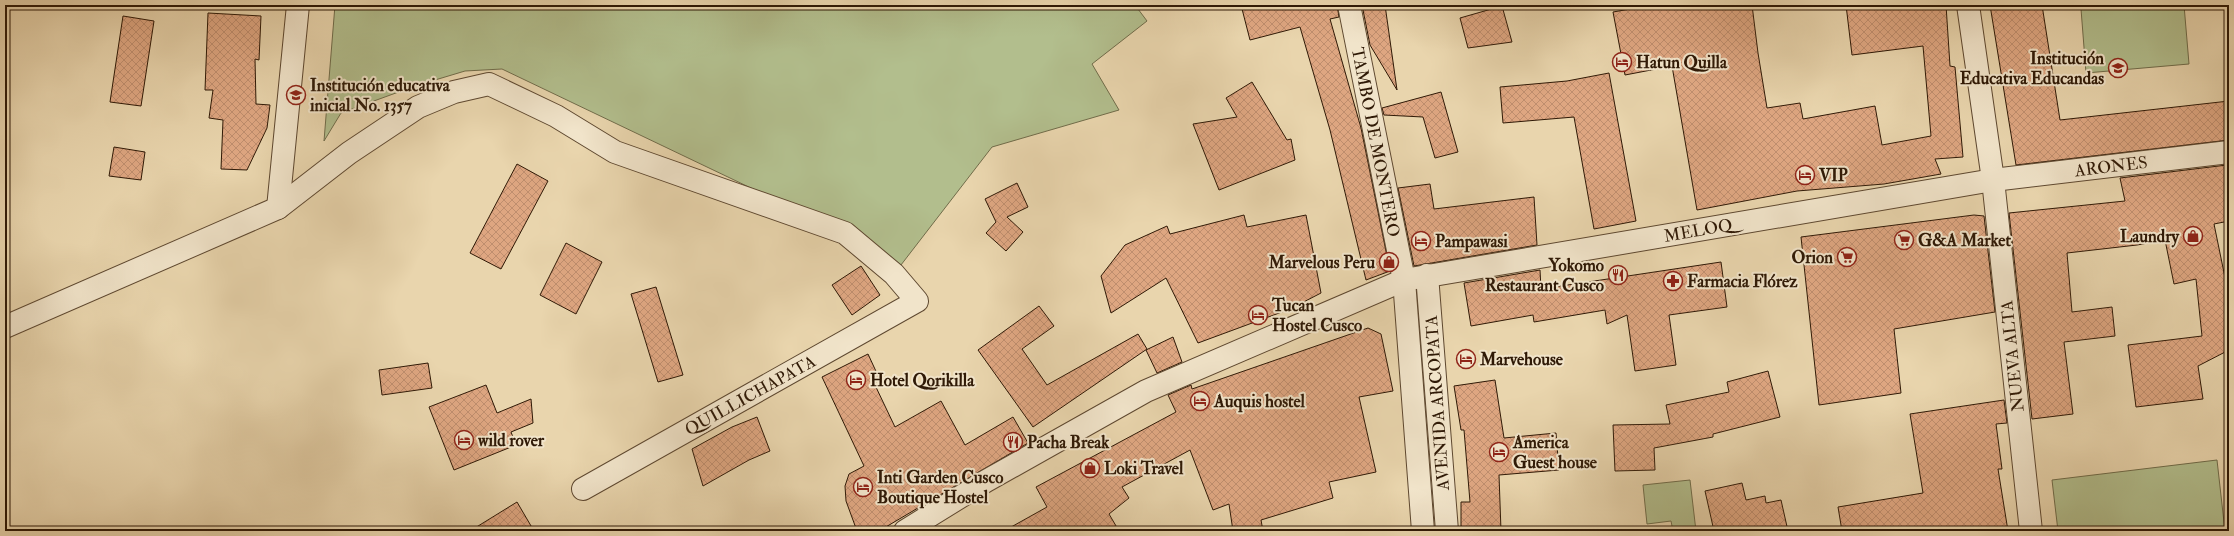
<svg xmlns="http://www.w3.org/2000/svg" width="2234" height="536" font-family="'IM FELL Double Pica',serif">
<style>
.grass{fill:#b2be8d;stroke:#706c4a}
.building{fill:url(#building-cross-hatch);stroke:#2f1906}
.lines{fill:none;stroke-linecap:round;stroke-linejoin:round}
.minor-casing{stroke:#5e4830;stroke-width:24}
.minor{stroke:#f1e4ca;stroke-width:22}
.labels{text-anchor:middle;stroke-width:4;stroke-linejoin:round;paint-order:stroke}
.poi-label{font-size:17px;font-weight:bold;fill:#2f1906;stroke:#f1e4ca;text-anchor:start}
.street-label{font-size:17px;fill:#2f1906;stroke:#f1e4ca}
</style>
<defs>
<pattern id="building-cross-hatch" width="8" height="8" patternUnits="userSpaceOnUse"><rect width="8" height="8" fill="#dea681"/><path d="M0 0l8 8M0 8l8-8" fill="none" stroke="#bf8e6e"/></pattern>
</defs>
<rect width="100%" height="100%" fill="#e9d5ad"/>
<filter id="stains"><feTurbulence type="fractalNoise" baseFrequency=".005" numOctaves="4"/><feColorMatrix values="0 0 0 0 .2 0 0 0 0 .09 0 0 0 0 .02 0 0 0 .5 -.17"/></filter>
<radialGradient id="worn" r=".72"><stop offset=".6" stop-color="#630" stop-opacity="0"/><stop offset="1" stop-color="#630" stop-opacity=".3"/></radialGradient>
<g class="grass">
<polygon points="335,5 1135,5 1147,21 1092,64 1119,110 992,147 894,274 845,233 502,69 465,71 415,86 341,113 324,141"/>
<polygon points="2131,5 2184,5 2189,64 2086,73 2081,9"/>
<polygon points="2217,460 2225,531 2058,531 2052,480"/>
<polygon points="1690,480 1696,531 1673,531 1671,521 1647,524 1643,485"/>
</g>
<g class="building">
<polygon points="1241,5 1337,5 1339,17 1330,19 1361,128 1390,271 1366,280 1330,130 1300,27 1250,40"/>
<polygon points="1362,5 1385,5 1397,90 1370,45"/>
<polygon points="1653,5 1752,5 1758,53 1767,108 1800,103 1803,119 1875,106 1882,145 1931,136 1923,46 1852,55 1846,5 1946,5 1950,66 1955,67 1963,157 1935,159 1941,174 1884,184 1797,191 1697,210 1672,66 1625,75 1613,12"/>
<polygon points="1990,5 2042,5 2060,120 2229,101 2229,140 2016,165"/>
<polygon points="1502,6 1512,42 1468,48 1460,18"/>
<polygon points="208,13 261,16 259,60 255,59 256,104 270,105 267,128 247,170 221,169 223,120 209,118 213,90 205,90"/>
<polygon points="123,16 154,21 141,106 110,102"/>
<polygon points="1609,73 1636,221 1594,229 1574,117 1503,123 1500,87 1567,81"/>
<polygon points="1252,82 1287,140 1291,139 1295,160 1219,190 1193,124 1237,117 1226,98"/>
<polygon points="1441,92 1458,152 1435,158 1423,117 1384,115 1382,108"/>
<polygon points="114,147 145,152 141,180 109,176"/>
<polygon points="517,164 548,181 501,269 470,253"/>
<polygon points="2227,165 2229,221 2214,224 2229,297 2229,350 2198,366 2203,399 2136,407 2128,345 2202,336 2196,279 2174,284 2165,240 2137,245 2067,253 2072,312 2112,307 2115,336 2064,342 2073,414 2032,419 2009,213 2125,201 2120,178"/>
<polygon points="1017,183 1028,207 1007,217 1023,232 1006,251 986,233 996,222 985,199"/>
<polygon points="1430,184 1434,209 1534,197 1537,245 1414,266 1398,188"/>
<polygon points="1244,215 1247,227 1306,215 1321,293 1290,309 1198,343 1166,278 1111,313 1101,276 1125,245 1167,226 1170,234"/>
<polygon points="1974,215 1984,216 1995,312 1894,329 1901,393 1819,405 1801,237"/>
<polygon points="566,243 602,262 576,314 540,295"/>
<polygon points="1721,262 1727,307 1669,315 1676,365 1635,371 1627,315 1607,324 1605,310 1534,322 1533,315 1471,326 1464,283 1540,270 1541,289"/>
<polygon points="861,266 880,295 852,315 832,285"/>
<polygon points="656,287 683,375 658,382 631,294"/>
<polygon points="1039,306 1054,326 1022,349 1047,385 1138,334 1147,349 1033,427 978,350"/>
<polygon points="1368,328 1381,334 1393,391 1359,397 1376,472 1329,482 1333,498 1261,520 1263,531 1233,531 1229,504 1213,510 1190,450 1122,487 1129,498 1109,514 1119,531 1004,531 1047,507 1036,487 1176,412 1168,395 1191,385 1192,389"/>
<polygon points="1173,337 1182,362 1157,373 1146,350"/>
<polygon points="868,354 880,380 874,383 895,427 941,401 965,445 1013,417 1028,443 879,531 857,531 846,501 845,486 849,474 864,466 822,377"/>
<polygon points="428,363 432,388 382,395 379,370"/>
<polygon points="1768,371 1780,417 1713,434 1713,437 1654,448 1655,470 1615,471 1613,425 1670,424 1666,405 1729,392 1727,382"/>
<polygon points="1495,380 1504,438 1556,433 1559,470 1499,475 1501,531 1461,531 1461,502 1470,502 1464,430 1461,430 1454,386"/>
<polygon points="486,385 497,413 531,399 533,423 511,432 516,445 454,470 429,407"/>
<polygon points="2004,400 2007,423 1996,424 2002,469 1998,469 2008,531 1842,531 1838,507 1923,493 1910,414"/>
<polygon points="757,417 770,451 749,460 703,486 692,449 732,427"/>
<polygon points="1742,483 1746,500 1765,496 1766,503 1781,500 1788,531 1714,531 1705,491"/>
<polygon points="517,502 534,531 470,531"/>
</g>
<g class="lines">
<defs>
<g id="minor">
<polyline points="1349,5 1404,280 1423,531"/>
<polyline points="1968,5 1993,180 2031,531"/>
<polyline points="278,208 298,5"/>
<polyline points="1427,275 1447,531"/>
<polyline points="5,327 278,208 349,153 418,107 454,92 489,84 556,116 615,152 845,233 894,274 917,301 583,489"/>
<polyline points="905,531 986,481 1146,391 1404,280 1993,180 2229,152"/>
</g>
</defs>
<use href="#minor" class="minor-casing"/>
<use href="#minor" class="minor"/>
</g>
<defs>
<symbol id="hotel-ring" viewBox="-11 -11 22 22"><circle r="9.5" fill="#f1e4ca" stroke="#8f2418" stroke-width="1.5"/><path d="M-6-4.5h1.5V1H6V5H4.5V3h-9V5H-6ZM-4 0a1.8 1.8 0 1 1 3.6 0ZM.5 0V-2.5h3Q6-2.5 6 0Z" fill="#8f2418"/></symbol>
<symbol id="school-ring" viewBox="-11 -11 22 22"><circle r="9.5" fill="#f1e4ca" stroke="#8f2418" stroke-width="1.5"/><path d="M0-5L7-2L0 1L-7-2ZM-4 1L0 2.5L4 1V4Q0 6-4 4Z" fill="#8f2418"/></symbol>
<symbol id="shop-ring" viewBox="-11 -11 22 22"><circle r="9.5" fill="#f1e4ca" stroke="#8f2418" stroke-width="1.5"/><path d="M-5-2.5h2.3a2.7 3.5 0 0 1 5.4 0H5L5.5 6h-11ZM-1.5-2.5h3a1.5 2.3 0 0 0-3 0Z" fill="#8f2418"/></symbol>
<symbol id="supermarket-ring" viewBox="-11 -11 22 22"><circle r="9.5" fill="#f1e4ca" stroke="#8f2418" stroke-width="1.5"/><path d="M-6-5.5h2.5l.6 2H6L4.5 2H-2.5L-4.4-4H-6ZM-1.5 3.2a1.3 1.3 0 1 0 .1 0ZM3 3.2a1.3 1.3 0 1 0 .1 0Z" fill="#8f2418"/></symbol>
<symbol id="restaurant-ring" viewBox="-11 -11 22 22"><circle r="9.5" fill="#f1e4ca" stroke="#8f2418" stroke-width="1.5"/><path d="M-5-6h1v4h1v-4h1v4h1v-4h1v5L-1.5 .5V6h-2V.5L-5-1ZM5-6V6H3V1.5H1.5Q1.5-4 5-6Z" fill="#8f2418"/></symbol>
<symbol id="pharmacy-ring" viewBox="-11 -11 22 22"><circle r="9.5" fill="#f1e4ca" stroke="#8f2418" stroke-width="1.5"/><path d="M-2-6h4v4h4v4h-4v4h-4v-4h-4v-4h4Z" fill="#8f2418"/></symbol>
</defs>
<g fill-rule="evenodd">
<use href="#hotel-ring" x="1611" y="51" width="22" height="22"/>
<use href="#school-ring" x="2107" y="57" width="22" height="22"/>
<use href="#school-ring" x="285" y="84" width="22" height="22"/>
<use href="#hotel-ring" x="1794" y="164" width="22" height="22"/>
<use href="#shop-ring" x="2182" y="225" width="22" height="22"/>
<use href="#supermarket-ring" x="1893" y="229" width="22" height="22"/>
<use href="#hotel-ring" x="1410" y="230" width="22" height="22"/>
<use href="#supermarket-ring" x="1836" y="246" width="22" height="22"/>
<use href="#shop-ring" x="1378" y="251" width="22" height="22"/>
<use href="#restaurant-ring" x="1607" y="264" width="22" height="22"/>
<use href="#pharmacy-ring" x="1662" y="270" width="22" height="22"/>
<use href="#hotel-ring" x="1247" y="304" width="22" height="22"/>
<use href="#hotel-ring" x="1455" y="348" width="22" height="22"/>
<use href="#hotel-ring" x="845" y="369" width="22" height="22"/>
<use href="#hotel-ring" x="1189" y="390" width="22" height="22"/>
<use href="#hotel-ring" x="453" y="429" width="22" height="22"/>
<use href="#restaurant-ring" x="1002" y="431" width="22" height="22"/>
<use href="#hotel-ring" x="1488" y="441" width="22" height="22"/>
<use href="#shop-ring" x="1079" y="457" width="22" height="22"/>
<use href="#hotel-ring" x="852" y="476" width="22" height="22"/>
</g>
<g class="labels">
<g class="poi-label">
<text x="2104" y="64" text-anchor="end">Institución<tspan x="2104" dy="20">Educativa Educandas</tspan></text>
<text x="1636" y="68">Hatun Quilla</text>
<text x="310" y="91">Institución educativa<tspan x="310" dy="20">inicial No. 1357</tspan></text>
<text x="1819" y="181">VIP</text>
<text x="2179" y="242" text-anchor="end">Laundry</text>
<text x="1918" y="246">G&amp;A Market</text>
<text x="1435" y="247">Pampawasi</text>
<text x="1833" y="263" text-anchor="end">Orion</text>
<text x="1375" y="268" text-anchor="end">Marvelous Peru</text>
<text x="1604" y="271" text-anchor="end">Yokomo<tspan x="1604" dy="20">Restaurant Cusco</tspan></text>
<text x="1687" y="287">Farmacia Flórez</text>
<text x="1272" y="311">Tucan<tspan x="1272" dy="20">Hostel Cusco</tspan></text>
<text x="1480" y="365">Marvehouse</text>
<text x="870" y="386">Hotel Qorikilla</text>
<text x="1214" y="407">Auquis hostel</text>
<text x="478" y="446">wild rover</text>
<text x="1027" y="448">Pacha Break</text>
<text x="1513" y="448">America<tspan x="1513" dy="20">Guest house</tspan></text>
<text x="1104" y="474">Loki Travel</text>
<text x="877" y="483">Inti Garden Cusco<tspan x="877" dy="20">Boutique Hostel</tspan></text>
</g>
<g class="street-label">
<text transform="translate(1376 142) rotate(79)" y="6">TAMBO DE MONTERO</text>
<text transform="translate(2111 166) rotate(-7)" y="6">ARONES</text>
<text transform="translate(1698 230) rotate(-10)" y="6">MELOQ</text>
<text transform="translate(2012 356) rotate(-96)" y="6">NUEVA ALTA</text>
<text transform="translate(750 395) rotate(-29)" y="6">QUILLICHAPATA</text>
<text transform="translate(1437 403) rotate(-94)" y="6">AVENIDA ARCOPATA</text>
</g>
</g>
<rect width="2234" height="536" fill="none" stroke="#e9d5ad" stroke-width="20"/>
<rect x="6" y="6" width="2222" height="524" fill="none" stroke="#2f1906" stroke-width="2"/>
<rect x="10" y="10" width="2214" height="516" fill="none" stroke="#2f1906"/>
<rect width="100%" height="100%" filter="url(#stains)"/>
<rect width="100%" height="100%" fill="url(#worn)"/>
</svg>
